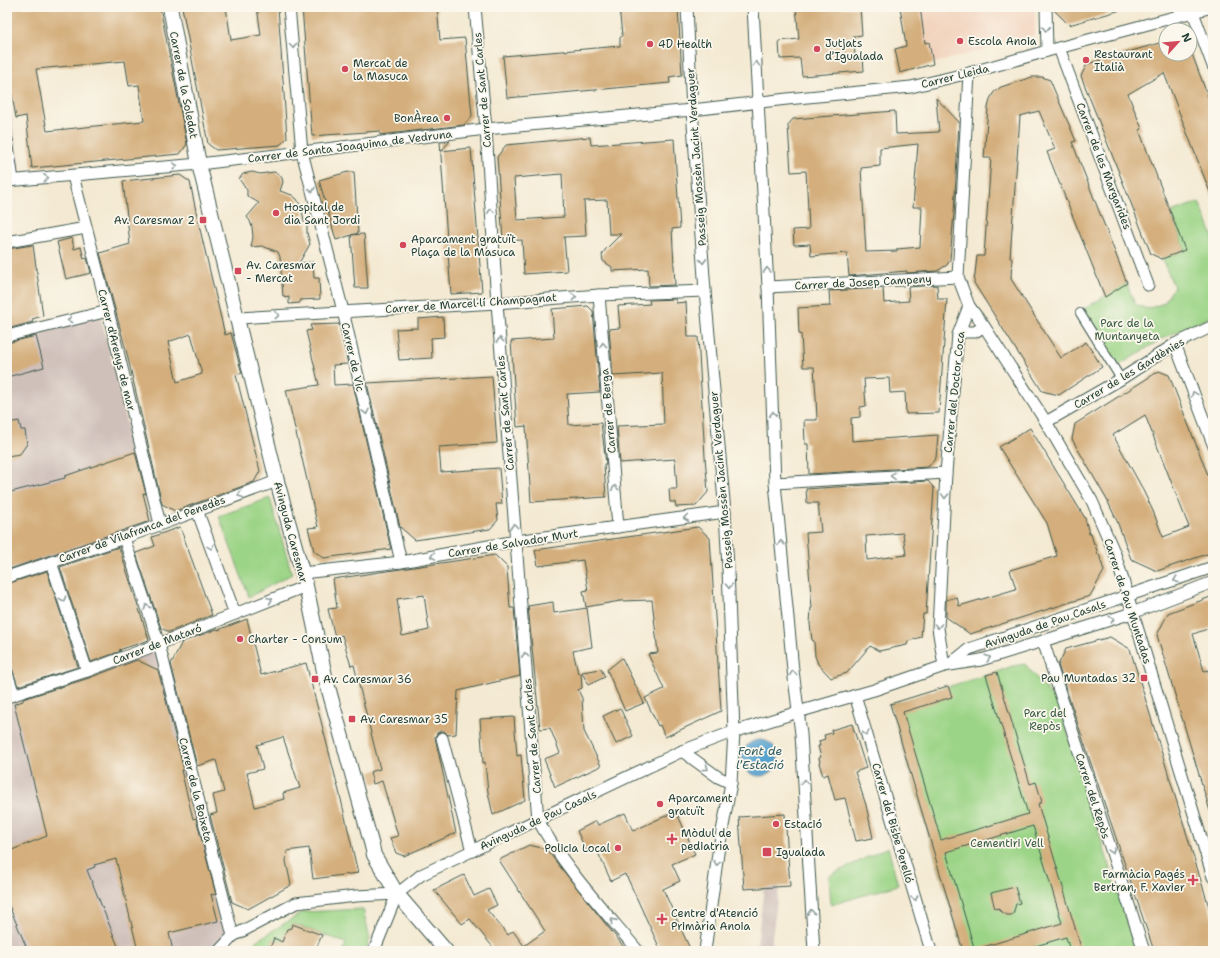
<svg xmlns="http://www.w3.org/2000/svg" width="1220" height="958" font-family="'Shantell Sans',sans-serif">
<style>
.built{fill:#f2d4be}
.industrial{fill:#cfc0ba}
.green{fill:#9bd486;stroke:#5d885d}
.water{fill:#57a3d0;stroke:#3b7082}
.building{fill:#d4af7d;fill-rule:evenodd}
.lines{fill:none;stroke-linecap:round;stroke-linejoin:round}
.pedestrian-casing{stroke:#3f574c;stroke-width:10}
.minor-casing{stroke:#3f574c;stroke-width:13}
.tertiary-casing{stroke:#3f574c;stroke-width:16}
.pedestrian{stroke:#fff;stroke-width:8}
.minor{stroke:#fff;stroke-width:11}
.tertiary{stroke:#fff;stroke-width:14}
.oneway{stroke:#8f9e9a}
.poi-dot{fill:#d1495b;stroke:#fbf7ec;stroke-width:1.5}
.labels{text-anchor:middle;stroke-width:3.5;stroke-linejoin:round;paint-order:stroke}
.poi-label{font-size:11px;fill:#1f3d34;stroke:#fbf7ec;text-anchor:start}
.street-label{font-size:11px;fill:#1f3d34;stroke:#fbf7ec}
.park-label{font-size:11px;fill:#385b44;stroke:#fbf7ec}
.water-label{font-size:12px;font-style:italic;fill:#305c63;stroke:#fbf7ec}
</style>
<rect width="100%" height="100%" fill="#fbf7ec"/>
<filter id="ink" filterUnits="userSpaceOnUse"><feTurbulence type="fractalNoise" baseFrequency=".025" numOctaves="2"/><feDisplacementMap in="SourceGraphic" scale="8" xChannelSelector="R" yChannelSelector="G"/><feConvolveMatrix kernelMatrix="1 2 1 2 8 2 1 2 1" color-interpolation-filters="sRGB"/></filter>
<filter id="wash" filterUnits="userSpaceOnUse"><feTurbulence type="fractalNoise" baseFrequency=".012" numOctaves="4" result="noise"/><feDisplacementMap in="SourceGraphic" scale="16" xChannelSelector="R" yChannelSelector="G"/><feGaussianBlur stdDeviation="0.9" result="paint"/><feColorMatrix in="noise" values="0 0 0 0 0 0 0 0 0 0 0 0 0 0 0 0 0 1.4 0 .05"/><feComposite in="paint" operator="in"/></filter>
<g filter="url(#wash)">
<rect width="100%" height="100%" fill="#f4ead3"/>
<polygon class="built" points="900,7 1035,7 1035,35 910,70"/>
<g class="industrial">
<polygon points="7,89 20,170 7,171"/>
<polygon points="23,242 35,324 99,310 151,522 7,572 7,246"/>
<polygon points="156,643 230,935 215,951 7,951 7,693"/>
<polygon points="779,887 770,951 756,951 764,888"/>
</g>
<g class="green">
<polygon points="1199,202 1213,237 1213,316 1163,338 1118,366 1084,309 1125,284 1126,282 1135,304 1147,309 1164,303 1174,287 1162,259 1185,250 1171,212"/>
<polygon points="270,498 292,574 249,597 219,516"/>
<polygon points="1025,664 1059,705 1136,951 963,951 890,704 997,672 1012,666"/>
<polygon points="888,847 898,885 831,905 829,876"/>
<polygon points="363,909 370,939 365,951 343,951 346,943 293,924 282,942 274,938 269,951 246,951 256,941 303,912"/>
</g>
<circle class="water" cx="760" cy="758" r="18"/>
<g id="blocks">
<g class="building">
<path d="M7 7H160L187 144 180 154 32 168 26 116 16 118 8 72H7ZM125 61 129 86 139 85 144 121 47 131 36 69Z"/>
<polygon points="182,7 226,7 231,40 261,35 257,7 278,7 287,138 280,145 216,150 208,144"/>
<polygon points="302,7 437,7 440,40 465,38 472,116 464,125 380,135 380,131 312,136"/>
<polygon points="619,7 678,7 682,75 669,77 670,83 507,98 503,56 620,46 620,38 622,35"/>
<polygon points="796,7 860,8 862,35 854,36 855,57 863,56 864,71 802,76 800,58 780,59 779,41 799,39"/>
<polygon points="900,7 920,7 925,43 929,42 933,64 900,73 895,49 906,46"/>
<polygon points="1053,7 1120,7 1121,10 1069,25 1053,9"/>
<polygon points="1166,41 1166,54 1192,54 1213,110 1213,200 1164,73 1128,94 1142,129 1139,130 1185,250 1162,259 1151,254 1081,76 1087,64"/>
<polygon points="1032,77 1042,77 1050,80 1076,141 1072,142 1127,283 1105,297 1047,152 1055,149 1039,111 1020,116 1010,258 1012,258 1011,279 1061,358 1086,342 1102,367 1059,395 1042,391 974,283 977,256 984,256 991,158 984,158 988,108 990,99 994,92 1001,87"/>
<path d="M936 98 959 122 954 212 950 260 947 265 937 271 907 273V271L849 276 847 253 811 256 810 244 794 245 793 230 809 229 806 171 791 172 788 125 793 119 895 111 896 134 939 132ZM918 144 913 207H922L920 247 897 249V251L866 252 861 168 880 166V148Z"/>
<path d="M590 137 591 145 674 139 680 228 672 229 675 285 649 286 648 269 612 271V267L603 261 602 255 605 250 621 234H609L607 200 584 201 586 236 564 237 567 271 524 274 522 240 503 241 497 157 506 145ZM562 174 564 217 517 220 514 178Z"/>
<polygon points="450,141 441,151 471,148 482,292 451,294 440,142"/>
<polygon points="252,172 260,174 274,172 279,174 282,178 283,182 280,191 292,195 297,199 302,209 304,222 307,224 307,233 310,244 299,263 313,262 314,278 319,278 320,299 300,300 300,303 289,304 289,297 285,298 285,296 283,296 280,257 278,252 262,246 251,247 253,237 252,227 250,221 247,217 259,203 247,196 247,190 239,179 243,174"/>
<polygon points="348,172 354,172 358,233 336,240 319,180"/>
<path d="M180 175 190 182 198 221 225 335 231 333 239 363 242 373 236 375 260 471 254 482 175 511 162 504 127 354 100 253 130 244 123 181ZM191 334 202 374 177 382 168 342Z"/>
<polygon points="364,234 368,288 355,288 351,235"/>
<polygon points="72,238 74,249 81,247 84,259 87,258 91,273 66,279 57,242"/>
<polygon points="33,245 43,316 32,319 33,322 7,329 7,249"/>
<polygon points="937,285 938,299 947,299 939,413 906,414 905,392 890,393 889,378 864,379 866,406 860,407 860,417 851,418 852,441 938,435 936,458 928,467 809,474 808,444 805,444 804,420 817,420 816,397 814,367 803,367 801,334 799,334 798,308 830,306 829,291 883,288 884,303 909,301 908,287"/>
<polygon points="676,299 676,303 686,302 688,337 698,337 705,457 708,492 696,506 676,507 675,502 670,502 669,489 677,489 675,459 620,463 617,426 664,424 662,373 613,376 609,329 620,328 618,306 650,304 649,300"/>
<polygon points="588,306 593,311 600,392 567,394 569,425 601,423 606,464 604,464 606,497 531,502 526,426 517,427 511,341 554,338 552,309"/>
<polygon points="443,317 444,337 431,338 432,358 399,360 396,329 418,328 418,319"/>
<polygon points="339,324 348,364 333,365 334,385 353,384 391,549 324,558 314,551 308,528 318,527 286,390 319,385 306,331 312,330 310,325"/>
<polygon points="36,336 44,367 7,377 7,362 10,362 7,351 7,343"/>
<path d="M1159 371 1169 375 1213 488V552L1157 571 1131 559 1117 521 1107 500 1072 439 1075 424ZM1145 415 1189 527 1163 537 1153 511 1140 484 1113 435Z"/>
<polygon points="492,376 497,443 439,447 441,472 499,468 502,504 496,504 498,520 490,529 415,540 400,527 367,383"/>
<polygon points="19,421 21,430 25,430 27,444 20,454 7,456 7,423"/>
<polygon points="1030,428 1085,518 1089,534 1091,534 1094,544 1095,544 1098,555 1099,554 1104,571 1090,596 970,634 946,617 946,600 957,597 959,606 1016,589 1010,570 1057,556 1047,523 999,447"/>
<polygon points="135,452 146,494 143,493 150,521 7,570 7,493 65,478 65,476"/>
<path d="M928 481 934 488 926 614H923L921 637 908 641 907 645 879 651 870 646 847 673 831 678 818 664 815 656 814 641 812 640 810 624 811 608H812L806 533 821 532 818 503H807L806 489ZM903 533 906 555 867 560 866 536Z"/>
<polygon points="180,527 212,615 169,632 161,628 136,553 155,546 152,537"/>
<polygon points="698,527 710,538 721,711 665,737 660,725 658,726 645,698 664,689 648,654 658,653 652,600 620,601 586,607 583,591 588,590 583,560 538,566 535,550"/>
<polygon points="119,547 149,640 119,650 121,651 91,662 60,567"/>
<path d="M495 555 507 567 510 608H514L520 676 458 691 456 734 448 735 444 731H441L437 733 435 737 456 833 404 856 396 853 390 838 398 836 382 781 373 784 370 772 380 769 354 665 351 666 342 635 335 637 328 609 337 608 333 579ZM424 595 429 630 402 636 397 599Z"/>
<polygon points="47,571 78,667 18,686 7,653 7,584"/>
<polygon points="1213,596 1213,627 1193,634 1204,671 1208,670 1213,689 1213,811 1210,811 1157,635 1168,613"/>
<polygon points="553,602 554,613 587,608 592,647 573,651 578,673 581,673 582,688 578,690 582,698 584,731 601,766 555,787 544,759 560,753 550,728 540,729 528,606"/>
<path d="M247 619 261 675 306 663 340 795 358 873 313 879 309 848 287 851 286 861 291 885 248 909 232 902 210 815 217 813 213 795 224 792 216 760 197 766 171 664 182 642 217 629 218 630ZM283 737 300 788 283 793 284 799 255 807 247 773 263 769 257 745Z"/>
<polygon points="1110,637 1130,649 1213,920 1213,951 1154,951 1058,665 1066,649"/>
<polygon points="622,658 644,703 625,711 607,670"/>
<polygon points="137,660 158,670 184,770 181,770 193,819 196,818 216,895 211,894 218,921 169,933 173,951 138,951 116,859 94,865 95,867 87,870 120,951 28,951 7,901 7,852 47,836 14,704 23,701 23,699 89,678"/>
<polygon points="601,669 605,677 588,685 582,672"/>
<polygon points="997,672 1030,784 1036,782 1042,802 1038,804 1082,951 1070,951 1066,937 1019,951 980,951 980,948 1062,923 1033,826 946,852 975,951 963,951 890,704 948,686 952,697 903,712 941,840 985,827 1028,814 986,675"/>
<polygon points="620,708 633,736 616,744 603,716"/>
<polygon points="514,717 517,756 521,755 525,800 493,815 488,792 485,762 483,763 480,719"/>
<polygon points="852,724 866,768 855,772 866,805 873,838 856,841 845,798 835,800 828,774 823,776 819,763 820,762 819,758 821,757 818,746 820,746 819,741 825,739 824,735 832,733 831,730"/>
<polygon points="676,811 695,854 672,864 680,881 663,889 691,951 661,951 627,877 626,877 625,874 611,881 595,846 586,850 577,831 596,821 598,825 625,813 633,831"/>
<polygon points="785,814 790,886 744,889 739,817"/>
<polygon points="529,845 546,849 627,951 496,951 470,919 462,924 434,890 464,875 474,896 489,889 497,905 487,910 508,935 513,931 524,946 545,931 499,860"/>
<polygon points="1015,887 1020,903 1016,904 1013,914 1011,915 1007,915 999,910 999,908 995,909 991,893"/>
<polygon points="292,924 322,935 315,951 269,951 274,938 282,942 287,929 291,928"/>
</g>
</g>
</g>
<g filter="url(#ink)">
<use href="#blocks" fill-opacity="0" stroke="#3f574c" stroke-width="1"/>
<g class="lines">
<defs>
<polyline id="pedestrian" points="1080,313 1121,379"/>
<g id="minor">
<polyline points="289,7 302,152 343,311 401,562"/>
<path d="M475 7 486 129 497 303 538 820C564 868 603 909 638 951"/>
<polyline points="687,7 692,110 705,291 725,512 728,568 734,732 731,783 718,853 705,951"/>
<polyline points="753,7 768,287 775,483 793,670 801,734 814,951"/>
<polyline points="1046,7 1047,51"/>
<polyline points="1191,7 1213,66"/>
<polyline points="1059,48 1148,285"/>
<polyline points="969,73 958,277 969,306 984,326 1046,422 1092,501 1115,554 1213,877"/>
<polyline points="7,140 13,180"/>
<polyline points="73,176 108,311 160,524"/>
<polyline points="7,181 199,164 302,152 486,129 692,110 787,99 911,87 969,73 1047,51 1212,7"/>
<polyline points="7,242 86,228"/>
<polyline points="768,287 958,277"/>
<polyline points="599,295 618,527"/>
<polyline points="238,318 497,303 599,295 705,291"/>
<polyline points="958,335 964,332 975,332 984,326"/>
<polyline points="7,336 108,311"/>
<polyline points="1175,344 1213,444"/>
<polyline points="1046,422 1121,379 1175,344 1213,326"/>
<polyline points="775,483 946,473"/>
<polyline points="197,510 235,614"/>
<polyline points="124,538 159,644 233,936"/>
<polyline points="51,562 87,671"/>
<polyline points="302,573 401,562 516,541 725,512"/>
<polyline points="7,577 124,538 277,481"/>
<polyline points="1043,641 1144,951"/>
<polyline points="950,664 969,649 1213,567"/>
<polyline points="944,666 938,628 946,473 958,335 969,306"/>
<polyline points="7,673 14,695"/>
<polyline points="855,695 931,951"/>
<polyline points="7,697 87,671 159,644 306,586"/>
<polyline points="442,738 472,851"/>
<polyline points="682,751 718,777 731,783"/>
<polyline points="219,951 233,936 296,903 356,896 397,894"/>
<polyline points="374,951 397,894 421,875 682,751 727,734 798,712 874,690 944,666 981,660 1043,641 1132,613 1213,582"/>
</g>
<polyline id="tertiary" points="170,7 199,164 277,481 306,586 325,676 372,846 374,855 397,894 446,951"/>
</defs>
<use href="#pedestrian" class="pedestrian-casing"/>
<use href="#minor" class="minor-casing"/>
<use href="#tertiary" class="tertiary-casing"/>
<use href="#pedestrian" class="pedestrian"/>
<use href="#minor" class="minor"/>
<use href="#tertiary" class="tertiary"/>
</g>
<defs><path id="oneway-chevron" d="M-2-3.5L2.5 0L-2 3.5" fill="none" stroke-width="1.6" stroke-linecap="round" stroke-linejoin="round"/></defs>
<g class="oneway">
<use href="#oneway-chevron" transform="translate(1046 29) rotate(89)"/>
<use href="#oneway-chevron" transform="translate(293 46) rotate(85)"/>
<use href="#oneway-chevron" transform="translate(756 64) rotate(-93)"/>
<use href="#oneway-chevron" transform="translate(175 166) rotate(-5)"/>
<use href="#oneway-chevron" transform="translate(46 178) rotate(-5)"/>
<use href="#oneway-chevron" transform="translate(312 190) rotate(76)"/>
<use href="#oneway-chevron" transform="translate(491 211) rotate(-94)"/>
<use href="#oneway-chevron" transform="translate(703 261) rotate(86)"/>
<use href="#oneway-chevron" transform="translate(767 270) rotate(-93)"/>
<use href="#oneway-chevron" transform="translate(574 297) rotate(-4)"/>
<use href="#oneway-chevron" transform="translate(277 315) rotate(-4)"/>
<use href="#oneway-chevron" transform="translate(70 320) rotate(166)"/>
<use href="#oneway-chevron" transform="translate(500 340) rotate(-95)"/>
<use href="#oneway-chevron" transform="translate(603 345) rotate(-95)"/>
<use href="#oneway-chevron" transform="translate(1194 394) rotate(-111)"/>
<use href="#oneway-chevron" transform="translate(366 412) rotate(77)"/>
<use href="#oneway-chevron" transform="translate(773 414) rotate(-92)"/>
<use href="#oneway-chevron" transform="translate(893 476) rotate(177)"/>
<use href="#oneway-chevron" transform="translate(615 488) rotate(-95)"/>
<use href="#oneway-chevron" transform="translate(240 495) rotate(160)"/>
<use href="#oneway-chevron" transform="translate(945 496) rotate(92)"/>
<use href="#oneway-chevron" transform="translate(686 518) rotate(172)"/>
<use href="#oneway-chevron" transform="translate(514 526) rotate(-95)"/>
<use href="#oneway-chevron" transform="translate(781 543) rotate(-96)"/>
<use href="#oneway-chevron" transform="translate(211 547) rotate(70)"/>
<use href="#oneway-chevron" transform="translate(433 556) rotate(170)"/>
<use href="#oneway-chevron" transform="translate(1176 580) rotate(161)"/>
<use href="#oneway-chevron" transform="translate(729 586) rotate(88)"/>
<use href="#oneway-chevron" transform="translate(63 599) rotate(72)"/>
<use href="#oneway-chevron" transform="translate(270 600) rotate(-22)"/>
<use href="#oneway-chevron" transform="translate(147 607) rotate(-108)"/>
<use href="#oneway-chevron" transform="translate(1112 619) rotate(-18)"/>
<use href="#oneway-chevron" transform="translate(938 626) rotate(90)"/>
<use href="#oneway-chevron" transform="translate(525 655) rotate(-95)"/>
<use href="#oneway-chevron" transform="translate(988 658) rotate(-17)"/>
<use href="#oneway-chevron" transform="translate(793 673) rotate(-96)"/>
<use href="#oneway-chevron" transform="translate(866 733) rotate(74)"/>
<use href="#oneway-chevron" transform="translate(706 768) rotate(36)"/>
<use href="#oneway-chevron" transform="translate(804 782) rotate(-93)"/>
<use href="#oneway-chevron" transform="translate(1112 851) rotate(72)"/>
<use href="#oneway-chevron" transform="translate(717 863) rotate(98)"/>
<use href="#oneway-chevron" transform="translate(915 898) rotate(74)"/>
<use href="#oneway-chevron" transform="translate(811 912) rotate(-93)"/>
<use href="#oneway-chevron" transform="translate(613 921) rotate(-129)"/>
</g>
</g>
<g class="poi-dot">
<circle cx="960" cy="41" r="4"/>
<circle cx="650" cy="44" r="4"/>
<circle cx="817" cy="49" r="4"/>
<circle cx="1086" cy="60" r="4"/>
<circle cx="345" cy="69" r="4"/>
<circle cx="447" cy="118" r="4"/>
<circle cx="276" cy="213" r="4"/>
<rect x="199" y="216" width="8" height="8" rx="2"/>
<circle cx="403" cy="245" r="4"/>
<rect x="234" y="267" width="8" height="8" rx="2"/>
<circle cx="240" cy="639" r="4"/>
<rect x="1140" y="674" width="8" height="8" rx="2"/>
<rect x="311" y="675" width="8" height="8" rx="2"/>
<rect x="348" y="715" width="8" height="8" rx="2"/>
<circle cx="660" cy="804" r="4"/>
<circle cx="776" cy="824" r="4"/>
<path d="M670 833h4v4h4v4h-4v4h-4v-4h-4v-4h4z"/>
<circle cx="618" cy="848" r="4"/>
<rect x="762" y="847" width="10" height="10" rx="2"/>
<path d="M1191 874h4v4h4v4h-4v4h-4v-4h-4v-4h4z"/>
<path d="M660 913h4v4h4v4h-4v4h-4v-4h-4v-4h4z"/>
</g>
<g class="labels">
<g class="poi-label">
<text x="968" y="45">Escola Anoia</text>
<text x="825" y="47">Jutjats<tspan x="825" dy="13">d'Igualada</tspan></text>
<text x="658" y="48">4D Health</text>
<text x="1094" y="58">Restaurant<tspan x="1094" dy="13">Italià</tspan></text>
<text x="353" y="67">Mercat de<tspan x="353" dy="13">la Masuca</tspan></text>
<text x="439" y="122" text-anchor="end">BonÀrea</text>
<text x="284" y="211">Hospital de<tspan x="284" dy="13">dia Sant Jordi</tspan></text>
<text x="195" y="224" text-anchor="end">Av. Caresmar 2</text>
<text x="411" y="243">Aparcament gratuït<tspan x="411" dy="13">Plaça de la Masuca</tspan></text>
<text x="246" y="269">Av. Caresmar<tspan x="246" dy="13">- Mercat</tspan></text>
<text x="248" y="643">Charter - Consum</text>
<text x="1136" y="682" text-anchor="end">Pau Muntadas 32</text>
<text x="323" y="683">Av. Caresmar 36</text>
<text x="360" y="723">Av. Caresmar 35</text>
<text x="668" y="802">Aparcament<tspan x="668" dy="13">gratuït</tspan></text>
<text x="784" y="828">Estació</text>
<text x="681" y="837">Mòdul de<tspan x="681" dy="13">pediatria</tspan></text>
<text x="610" y="852" text-anchor="end">Policia Local</text>
<text x="776" y="856">Igualada</text>
<text x="1185" y="878" text-anchor="end">Farmàcia Pagés<tspan x="1185" dy="13">Bertran, F. Xavier</tspan></text>
<text x="671" y="917">Centre d'Atenció<tspan x="671" dy="13">Primària Anoia</tspan></text>
</g>
<g class="street-label">
<text transform="translate(955 76) rotate(-14)" y="4">Carrer Lleida</text>
<text transform="translate(184 85) rotate(79)" y="4">Carrer de la Soledat</text>
<text transform="translate(482 90) rotate(-95)" y="4">Carrer de Sant Carles</text>
<text transform="translate(350 146) rotate(-7)" y="4">Carrer de Santa Joaquima de Vedruna</text>
<text transform="translate(696 157) rotate(-94)" y="4">Passeig Mossèn Jacint Verdaguer</text>
<text transform="translate(1104 166) rotate(69)" y="4">Carrer de les Margarides</text>
<text transform="translate(863 282) rotate(-3)" y="4">Carrer de Josep Campeny</text>
<text transform="translate(471 303) rotate(-4)" y="4">Carrer de Marcel·lí Champagnat</text>
<text transform="translate(117 350) rotate(76)" y="4">Carrer d'Arenys de mar</text>
<text transform="translate(353 357) rotate(77)" y="4">Carrer de Vic</text>
<text transform="translate(1129 373) rotate(-31)" y="4">Carrer de les Gardènies</text>
<text transform="translate(954 392) rotate(-84)" y="4">Carrer del Doctor Coca</text>
<text transform="translate(608 411) rotate(-95)" y="4">Carrer de Berga</text>
<text transform="translate(505 413) rotate(-95)" y="4">Carrer de Sant Carles</text>
<text transform="translate(721 480) rotate(-95)" y="4">Passeig Mossèn Jacint Verdaguer</text>
<text transform="translate(142 529) rotate(-20)" y="4">Carrer de Vilafranca del Penedès</text>
<text transform="translate(291 532) rotate(75)" y="4">Avinguda Caresmar</text>
<text transform="translate(513 543) rotate(-9)" y="4">Carrer de Salvador Murt</text>
<text transform="translate(1128 601) rotate(72)" y="4">Carrer de Pau Muntadas</text>
<text transform="translate(1045 624) rotate(-19)" y="4">Avinguda de Pau Casals</text>
<text transform="translate(157 644) rotate(-21)" y="4">Carrer de Mataró</text>
<text transform="translate(532 736) rotate(-95)" y="4">Carrer de Sant Carles</text>
<text transform="translate(196 790) rotate(76)" y="4">Carrer de la Boixeta</text>
<text transform="translate(1093 796) rotate(72)" y="4">Carrer del Repòs</text>
<text transform="translate(538 820) rotate(-25)" y="4">Avinguda de Pau Casals</text>
<text transform="translate(893 823) rotate(74)" y="4">Carrer del Bisbe Perelló</text>
</g>
<g class="park-label">
<text x="1127" y="327">Parc de la<tspan x="1127" dy="13">Muntanyeta</tspan></text>
<text x="1045" y="717">Parc del<tspan x="1045" dy="13">Repòs</tspan></text>
<text x="1007" y="847">Cementiri Vell</text>
</g>
<g class="water-label">
<text x="760" y="755">Font de<tspan x="760" dy="14">l'Estació</tspan></text>
</g>
</g>
<rect width="1220" height="958" fill="none" stroke="#fbf7ec" stroke-width="24"/>
<g transform="translate(1178 42) rotate(63)"><circle r="19" fill="#fbf7ec" stroke="#a3ada2"/>
<path d="M0-3L7 15L0 10L-7 15Z" fill="#d1495b"/>
<text y="-6" font-size="11" font-weight="bold" text-anchor="middle" fill="#1f3d34">N</text>
</g>
</svg>
